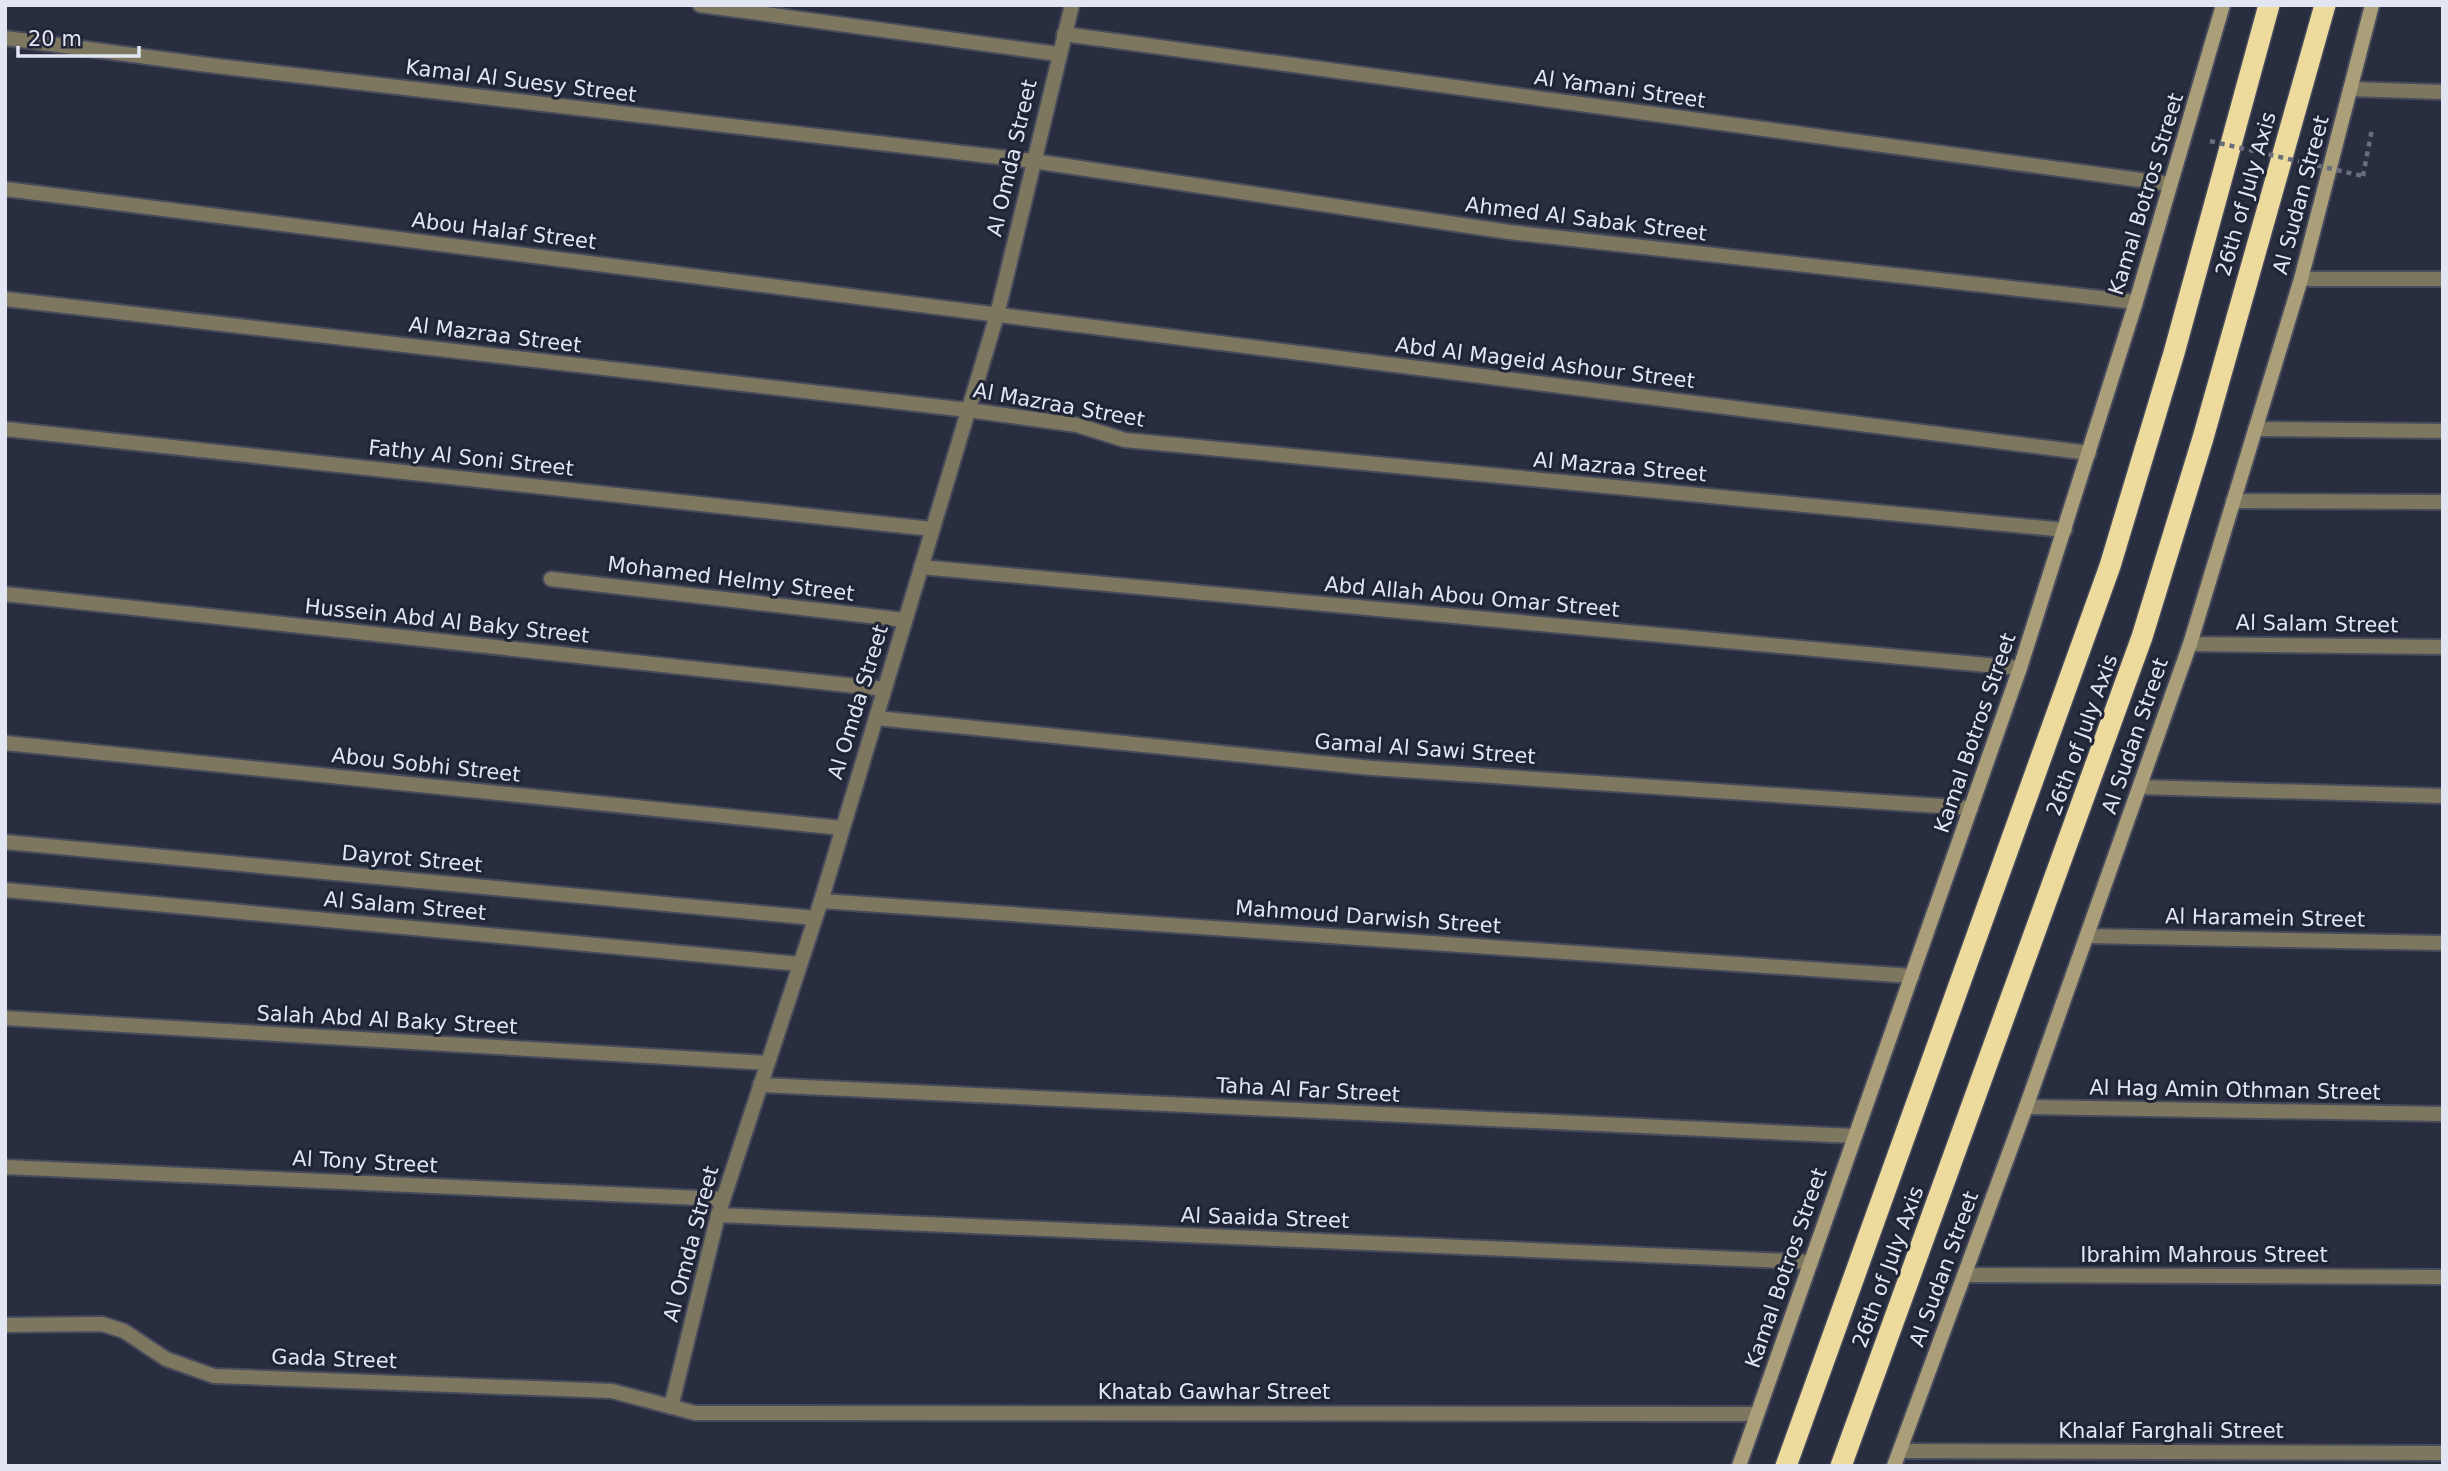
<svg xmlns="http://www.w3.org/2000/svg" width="2448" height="1471" font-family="'DejaVu Sans',sans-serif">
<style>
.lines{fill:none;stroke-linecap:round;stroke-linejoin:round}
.street-casing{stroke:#474b5c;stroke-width:18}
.secondary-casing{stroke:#474b5c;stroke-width:18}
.highway-casing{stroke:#474b5c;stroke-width:24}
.path{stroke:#696d7e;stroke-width:4.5;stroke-dasharray:5 5;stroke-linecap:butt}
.street{stroke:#7e775f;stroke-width:14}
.secondary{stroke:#ab9f79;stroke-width:14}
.highway{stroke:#eddb9e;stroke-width:21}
.path-bridge{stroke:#696d7e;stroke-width:4.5;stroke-dasharray:5 5;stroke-linecap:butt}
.labels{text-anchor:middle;stroke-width:6;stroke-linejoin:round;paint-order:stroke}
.street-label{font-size:21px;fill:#e2e6f2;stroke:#1f2436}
</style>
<rect width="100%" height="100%" fill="#292d40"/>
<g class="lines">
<defs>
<g id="street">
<polyline points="700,5 1058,54"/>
<polyline points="1064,34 2170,184"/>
<polyline points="5,38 208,65 1033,161 1509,232 2136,302"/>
<polyline points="2350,89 2443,92"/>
<polyline points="5,189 2089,453"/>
<polyline points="2301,279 2443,279"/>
<polyline points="5,299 968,410 1077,425 1125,440 2065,530"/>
<polyline points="5,429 932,529"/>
<polyline points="2255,429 2443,431"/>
<polyline points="2233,501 2443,502"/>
<polyline points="921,567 2020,668"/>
<polyline points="551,579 905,620"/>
<polyline points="5,594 884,689"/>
<polyline points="2190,644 2443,647"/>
<polyline points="876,718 1372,768 1971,808"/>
<polyline points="5,743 842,828"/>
<polyline points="2140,787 2443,796"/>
<polyline points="5,842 815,918"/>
<polyline points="5,890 800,964"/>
<polyline points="821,901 1912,976"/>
<polyline points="2087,936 2443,943"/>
<polyline points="5,1018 767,1063"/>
<polyline points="760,1085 1854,1136"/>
<polyline points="2026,1107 2443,1114"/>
<polyline points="5,1167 723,1199"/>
<polyline points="718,1215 1811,1262"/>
<polyline points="1964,1275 2443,1277"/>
<polyline points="5,1325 102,1324 124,1331 166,1359 214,1376 612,1391 695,1413 1757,1414"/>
<polyline points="671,1407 718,1215 821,901 997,315 1072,5"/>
<polyline points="1900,1451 2443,1453"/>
</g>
<g id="secondary">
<polyline points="1739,1466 2020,668 2136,302 2223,5"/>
<polyline points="1894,1466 2026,1107 2190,644 2301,279 2372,5"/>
</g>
<g id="highway">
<polyline points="1786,1466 2110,566 2174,353 2269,5"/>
<polyline points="1841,1466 2142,637 2203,438 2325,5"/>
</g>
</defs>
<use href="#street" class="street-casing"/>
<use href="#secondary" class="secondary-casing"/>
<use href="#highway" class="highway-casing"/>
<polyline class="path" points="2363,176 2372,129"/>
<use href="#street" class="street"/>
<use href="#secondary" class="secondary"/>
<use href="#highway" class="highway"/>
<polyline class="path-bridge" points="2210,141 2363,176"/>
</g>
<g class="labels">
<g class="street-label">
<text transform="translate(521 81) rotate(7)" y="7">Kamal Al Suesy Street</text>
<text transform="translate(1620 89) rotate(8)" y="7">Al Yamani Street</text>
<text transform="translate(1012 158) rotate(-77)" y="7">Al Omda Street</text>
<text transform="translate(2146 194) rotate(-73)" y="7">Kamal Botros Street</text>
<text transform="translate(2246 194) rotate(-74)" y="7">26th of July Axis</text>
<text transform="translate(2301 195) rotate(-75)" y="7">Al Sudan Street</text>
<text transform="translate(1586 219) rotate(7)" y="7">Ahmed Al Sabak Street</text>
<text transform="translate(504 231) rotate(7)" y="7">Abou Halaf Street</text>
<text transform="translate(495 335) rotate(7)" y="7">Al Mazraa Street</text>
<text transform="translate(1545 363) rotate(7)" y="7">Abd Al Mageid Ashour Street</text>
<text transform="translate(1059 405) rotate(10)" y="7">Al Mazraa Street</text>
<text transform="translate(471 458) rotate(6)" y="7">Fathy Al Soni Street</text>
<text transform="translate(1620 467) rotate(5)" y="7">Al Mazraa Street</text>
<text transform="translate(731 579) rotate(7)" y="7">Mohamed Helmy Street</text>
<text transform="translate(1472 597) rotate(5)" y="7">Abd Allah Abou Omar Street</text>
<text transform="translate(447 621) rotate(6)" y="7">Hussein Abd Al Baky Street</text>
<text transform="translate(2317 624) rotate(1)" y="7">Al Salam Street</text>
<text transform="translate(858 702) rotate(-73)" y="7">Al Omda Street</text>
<text transform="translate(1975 733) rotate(-71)" y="7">Kamal Botros Street</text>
<text transform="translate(2082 735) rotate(-70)" y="7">26th of July Axis</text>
<text transform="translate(2135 736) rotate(-71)" y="7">Al Sudan Street</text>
<text transform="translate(1425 749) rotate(4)" y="7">Gamal Al Sawi Street</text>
<text transform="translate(426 765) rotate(6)" y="7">Abou Sobhi Street</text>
<text transform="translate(412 859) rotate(5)" y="7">Dayrot Street</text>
<text transform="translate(405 906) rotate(5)" y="7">Al Salam Street</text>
<text transform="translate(1368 917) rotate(4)" y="7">Mahmoud Darwish Street</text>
<text transform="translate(2265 918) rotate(1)" y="7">Al Haramein Street</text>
<text transform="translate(387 1020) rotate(3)" y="7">Salah Abd Al Baky Street</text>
<text transform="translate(1308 1090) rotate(3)" y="7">Taha Al Far Street</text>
<text transform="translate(2235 1090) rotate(1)" y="7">Al Hag Amin Othman Street</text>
<text transform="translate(365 1162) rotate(3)" y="7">Al Tony Street</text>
<text transform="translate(1265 1218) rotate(2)" y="7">Al Saaida Street</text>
<text transform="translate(691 1244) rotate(-75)" y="7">Al Omda Street</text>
<text x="2204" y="1262">Ibrahim Mahrous Street</text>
<text transform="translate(1888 1267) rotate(-70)" y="7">26th of July Axis</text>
<text transform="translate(1786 1268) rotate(-71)" y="7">Kamal Botros Street</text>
<text transform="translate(1944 1269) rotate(-70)" y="7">Al Sudan Street</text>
<text transform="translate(334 1359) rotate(2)" y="7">Gada Street</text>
<text x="1214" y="1399">Khatab Gawhar Street</text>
<text x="2171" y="1438">Khalaf Farghali Street</text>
</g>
</g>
<rect width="2448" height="1471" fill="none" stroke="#e2e6f2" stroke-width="14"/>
<path d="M18 46v10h121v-10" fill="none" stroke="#e2e6f2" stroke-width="3.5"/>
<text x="28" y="46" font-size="21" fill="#e2e6f2" stroke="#1f2436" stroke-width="5" paint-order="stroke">20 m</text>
</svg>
